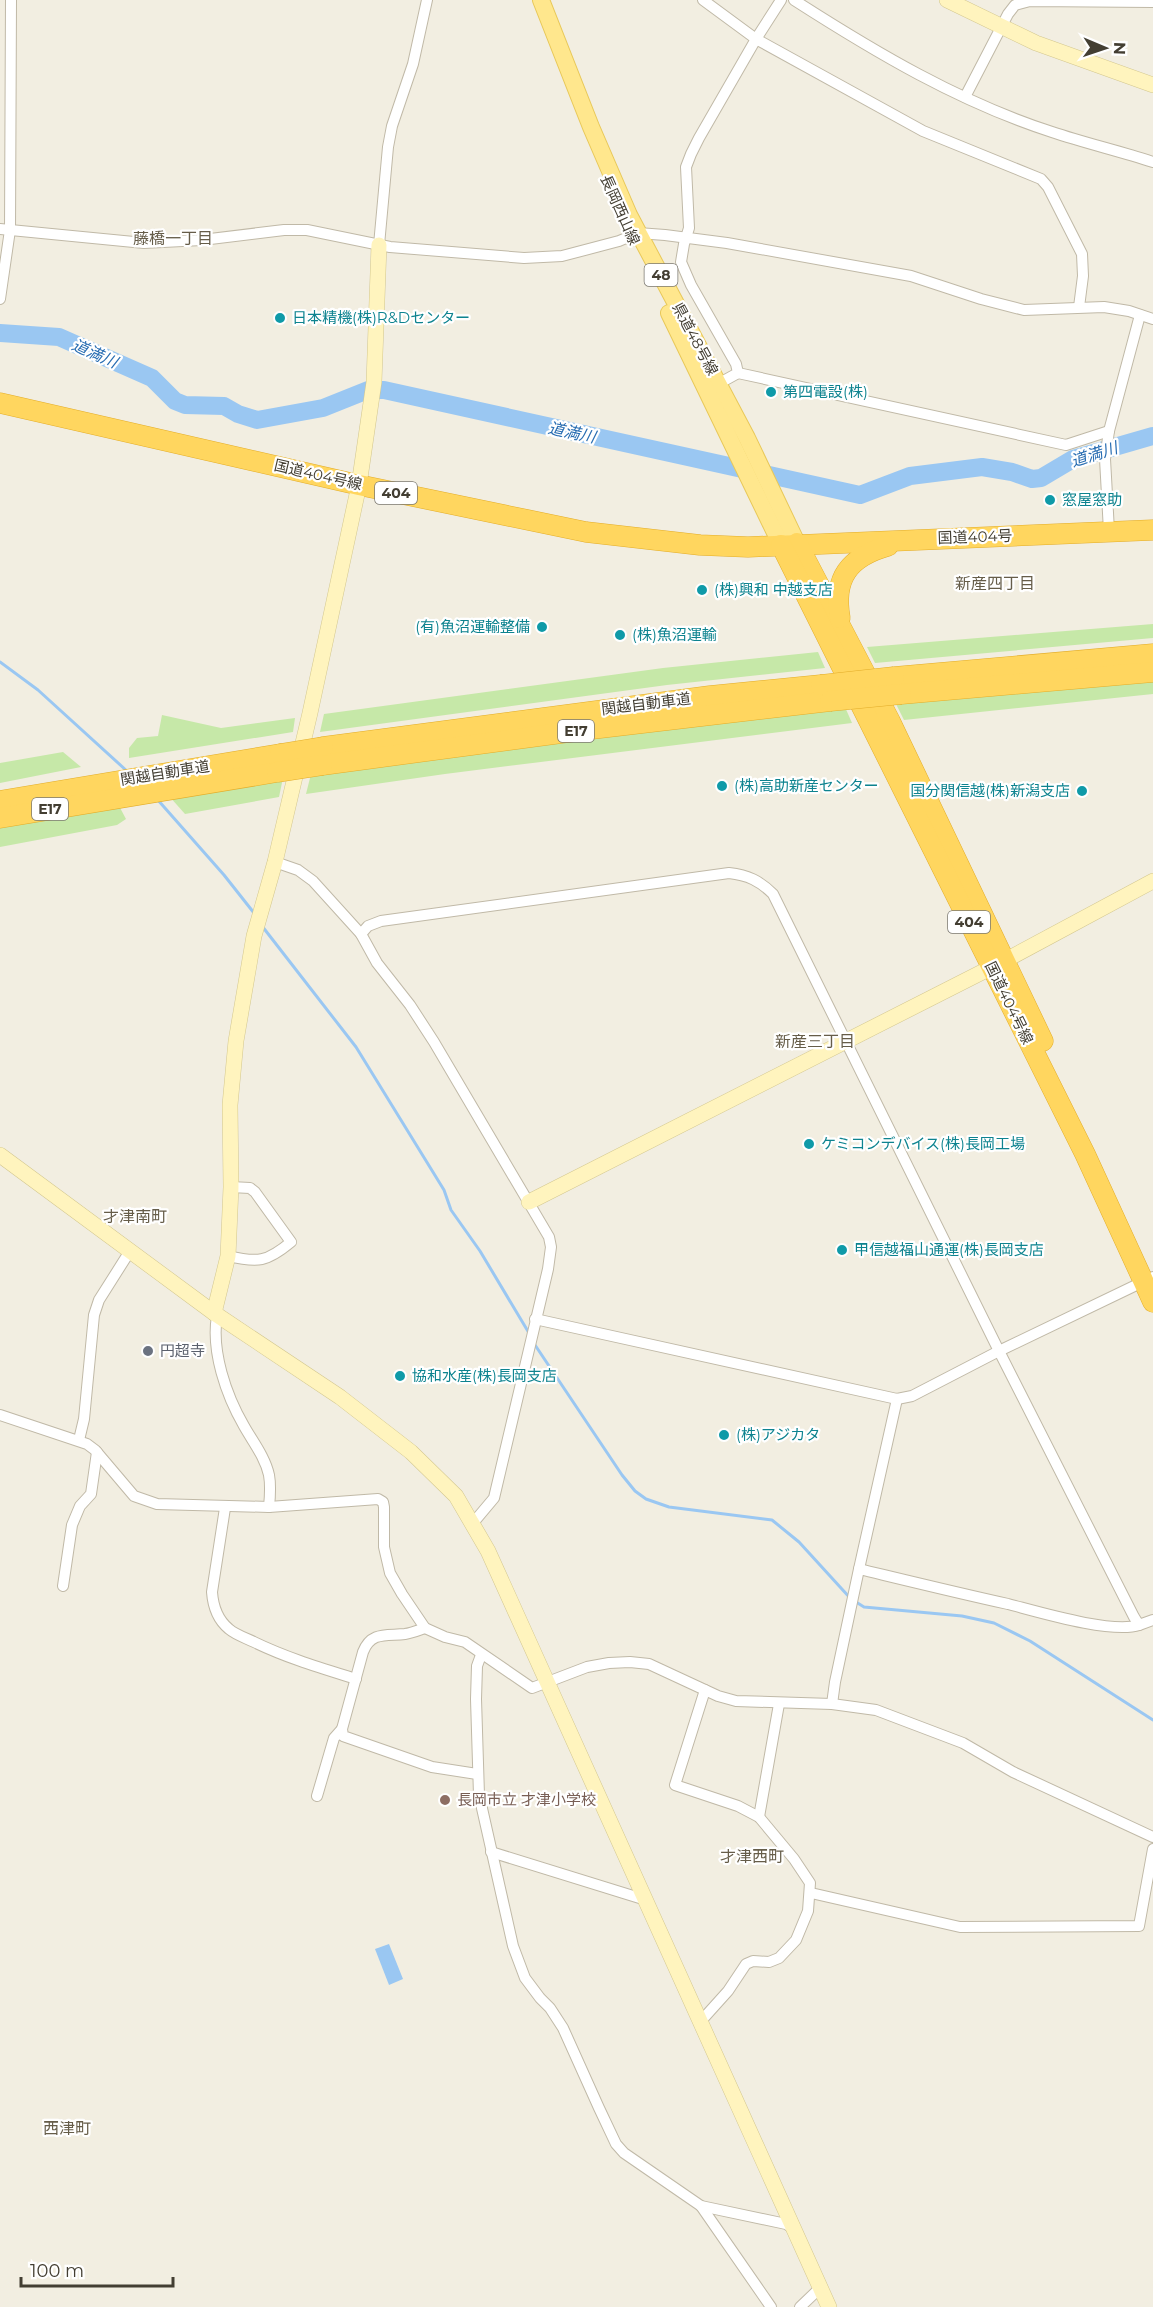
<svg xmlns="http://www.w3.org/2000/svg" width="1153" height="2307" font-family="Montserrat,'Noto Sans JP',sans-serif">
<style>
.green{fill:#c6e8a8}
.water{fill:#9ac7f2}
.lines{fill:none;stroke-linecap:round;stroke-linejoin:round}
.stream{stroke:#9ac7f2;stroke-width:3}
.river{stroke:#9ac7f2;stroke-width:18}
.street-casing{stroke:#c0b9a7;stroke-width:12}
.secondary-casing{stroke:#d3c78f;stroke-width:16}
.primary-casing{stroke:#e8c859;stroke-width:18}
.highway-casing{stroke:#e3ad2a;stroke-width:21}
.street{stroke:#fff;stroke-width:10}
.secondary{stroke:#fff4be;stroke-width:15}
.primary{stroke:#ffe78d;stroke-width:16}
.highway{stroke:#ffd65f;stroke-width:20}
.highway-bridge-casing{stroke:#e3ad2a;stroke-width:21;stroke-linecap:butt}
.highway-bridge{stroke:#ffd65f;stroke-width:20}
.culture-dot{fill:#0f9aa8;stroke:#fff;stroke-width:2}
.worship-dot{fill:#6b7280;stroke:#fff;stroke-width:2}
.education-dot{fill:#8d6e63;stroke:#fff;stroke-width:2}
.labels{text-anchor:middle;stroke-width:4.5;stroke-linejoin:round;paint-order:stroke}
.shield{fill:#fff;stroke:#7b7870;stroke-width:1.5}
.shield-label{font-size:14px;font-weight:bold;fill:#433e32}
.street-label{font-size:15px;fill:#433e32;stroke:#fff}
.culture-label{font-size:15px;fill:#0d838f;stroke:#fff;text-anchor:start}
.worship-label{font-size:15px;fill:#5b616d;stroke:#fff;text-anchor:start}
.education-label{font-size:15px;fill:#785e54;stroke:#fff;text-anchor:start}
.neighbourhood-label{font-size:16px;fill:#665d49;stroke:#fff}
.water-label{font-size:16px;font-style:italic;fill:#286db2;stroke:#fff}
</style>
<rect width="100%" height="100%" fill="#f2eee1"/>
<g class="green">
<polygon points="1153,624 1153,638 875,663 867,647"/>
<polygon points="818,652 825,668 667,685 320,732 324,714 663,668"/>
<polygon points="1153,680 1153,694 904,720 895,702"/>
<polygon points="845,707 852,723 445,774 306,794 311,774 444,756"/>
<polygon points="162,715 221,728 295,718 293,732 129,758 129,748 137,738 158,736"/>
<polygon points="63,752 81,767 0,783 0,763"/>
<polygon points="283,778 279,797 185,814 169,796"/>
<polygon points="118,804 126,819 117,825 0,847 0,828"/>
</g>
<polygon class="water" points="389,1944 403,1979 389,1985 375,1949"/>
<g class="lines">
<g class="stream">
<polyline points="0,662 38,690 128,772"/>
<polyline points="157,799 224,875 254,913"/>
<polyline points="262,926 356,1047 444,1190 451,1210 480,1251 529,1333"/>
<polyline points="533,1342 622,1475 635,1491 646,1499 669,1507 772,1520 799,1542 851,1599"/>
<polyline points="856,1602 864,1607 962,1616 994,1623 1030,1641 1153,1720"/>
</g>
<polyline class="river" points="0,333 59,337 152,378 175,401 185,405 224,406 238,414 257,420 323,408 368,390 384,390 860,495 910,476 982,467 1012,472 1032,479 1041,478 1073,459 1153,436"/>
<defs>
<g id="street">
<polyline points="703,0 756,39 923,131 1041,179 1048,187 1082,254 1083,276 1079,307"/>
<path d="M794 0C875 52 959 102 1052 132 1085 143 1119 151 1153 162"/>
<polyline points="965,97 1008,14 1015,5 1030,1 1153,2"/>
<polyline points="0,229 144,243 202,240 284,230 307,230 390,247 524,258 562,256 619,241 638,233 665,235 727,243 911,276 981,299 1024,310 1104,307 1129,311 1153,319"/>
<polyline points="379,245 388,147 392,126 413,64 427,0"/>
<polyline points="0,299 10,230 11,0"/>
<polyline points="738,373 1066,445 1109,431"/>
<polyline points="718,384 738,373 736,364 691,285 681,262 684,244 689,228 686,167 691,154 699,138 756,39 781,0"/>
<polyline points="1109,531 1105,459 1109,431 1140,315"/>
<polyline points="275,862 298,870 313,881 361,934 377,963 410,1005 434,1042 549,1237 551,1247 548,1269 494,1498 473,1523"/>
<path d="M361 934 368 926 381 921 729 873C748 875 760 881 773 894L999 1351 1134 1617 1139 1625 1153 1620"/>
<path d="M228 1256C258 1263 267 1262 291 1242L255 1192 250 1188 231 1187"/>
<path d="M217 1316C211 1351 226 1395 244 1426 253 1442 265 1457 269 1475 271 1486 270 1497 269 1507"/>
<polyline points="535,1319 897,1399 912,1396 999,1351 1153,1277"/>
<polyline points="0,1415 87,1444 95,1450 134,1496 157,1504 269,1507 378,1499 383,1502 384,1507 384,1547 390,1573 402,1594 425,1628 445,1637 465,1642 532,1688 587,1667 609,1663 630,1662 649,1664 718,1696 736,1701 832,1704 876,1710 963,1743 1013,1772 1153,1837"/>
<polyline points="79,1440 84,1419 94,1315 99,1300 130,1251"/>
<path d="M225 1508 212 1592C213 1606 218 1620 229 1629 236 1635 246 1638 254 1642 287 1658 321 1668 356 1679"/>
<polyline points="859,1569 897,1399"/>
<polyline points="63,1586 72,1525 80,1506 91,1494 97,1452"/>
<path d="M425 1628C419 1630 412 1633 405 1634 387 1636 371 1631 363 1652L342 1729 343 1736 432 1767 477 1774"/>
<polyline points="481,1655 477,1666 476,1699 479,1795 513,1946 525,1978 540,1998 550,2008 563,2028 599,2108 616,2144 624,2153 701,2206 786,2224 794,2229"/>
<path d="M832 1704 835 1682 859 1569C909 1581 958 1593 1008 1604 1039 1612 1112 1634 1139 1625"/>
<polyline points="317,1796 334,1738 342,1729"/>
<polyline points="759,1817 779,1704"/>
<polyline points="491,1852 646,1900"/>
<polyline points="811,1893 960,1927 1139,1926 1153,1849"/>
<polyline points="701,2021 728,1991 746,1964 753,1961 769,1962 779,1958 796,1940 808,1911 810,1883 794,1859 759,1817 738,1806 675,1785 705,1690"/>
<polyline points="701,2206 771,2307"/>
<polyline points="800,2307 820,2288"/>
</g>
<g id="secondary">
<polyline points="947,0 1036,43 1153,85"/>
<polyline points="0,1155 214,1313 340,1397 411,1452 456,1496 488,1551 829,2307"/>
<polyline points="529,1202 1004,961 1153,881"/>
<polyline points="214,1313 228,1256 231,1187 230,1105 236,1041 254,936 275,862 310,713 359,485 374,382 379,245"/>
</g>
<g id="primary">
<polyline points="541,0 591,127 629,215 747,438 797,543"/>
<polyline points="669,313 781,545"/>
</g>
<g id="highway">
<polyline points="0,403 359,485 586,532 700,545 748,547 1153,530"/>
<polyline points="797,543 890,721 1043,1041"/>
<polyline points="781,545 1085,1154 1153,1302"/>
<path d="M840 618C833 578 849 557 888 546"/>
<polyline points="894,677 1153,654"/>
<polyline points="901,694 1153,672"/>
<polyline points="323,747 710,696 821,685"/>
<polyline points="322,765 591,729 830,701"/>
<polyline points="0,801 280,754"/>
<polyline points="0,818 277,772"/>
</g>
</defs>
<use href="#street" class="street-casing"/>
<use href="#secondary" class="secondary-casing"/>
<use href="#primary" class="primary-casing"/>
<use href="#highway" class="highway-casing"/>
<use href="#street" class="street"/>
<use href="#secondary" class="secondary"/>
<use href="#primary" class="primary"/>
<use href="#highway" class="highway"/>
<defs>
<g id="highway-bridge">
<polyline points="821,685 894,677"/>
<polyline points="830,701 901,694"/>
<polyline points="280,754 323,747"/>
<polyline points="277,772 322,765"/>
</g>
</defs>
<use href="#highway-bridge" class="highway-bridge-casing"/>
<use href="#highway-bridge" class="highway-bridge"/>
</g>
<g class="culture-dot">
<circle cx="280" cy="318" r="6"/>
<circle cx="771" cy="392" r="6"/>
<circle cx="1050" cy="500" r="6"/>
<circle cx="702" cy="590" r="6"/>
<circle cx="542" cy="627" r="6"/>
<circle cx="620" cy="635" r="6"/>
<circle cx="722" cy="786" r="6"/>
<circle cx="1082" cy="791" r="6"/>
<circle cx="809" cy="1144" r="6"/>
<circle cx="842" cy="1250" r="6"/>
<circle cx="400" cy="1376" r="6"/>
<circle cx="724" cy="1435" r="6"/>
</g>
<circle class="worship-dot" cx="148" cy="1351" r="6"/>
<circle class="education-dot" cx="445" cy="1800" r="6"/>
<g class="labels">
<g class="shield">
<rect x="644.5" y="264" width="33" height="22" rx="4.5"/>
<rect x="375" y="482" width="42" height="22" rx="4.5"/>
<rect x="558" y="720" width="36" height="22" rx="4.5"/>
<rect x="32" y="798" width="36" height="22" rx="4.5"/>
<rect x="948" y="911" width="42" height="22" rx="4.5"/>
</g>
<g class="shield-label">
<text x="661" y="280">48</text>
<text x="396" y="498">404</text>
<text x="576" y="736">E17</text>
<text x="50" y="814">E17</text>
<text x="969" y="927">404</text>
</g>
<g class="street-label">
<text transform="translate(620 210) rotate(66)" y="5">長岡西山線</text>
<text transform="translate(695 339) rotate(62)" y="5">県道48号線</text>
<text transform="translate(318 475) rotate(13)" y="5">国道404号線</text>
<text transform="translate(975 537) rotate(-2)" y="5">国道404号</text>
<text transform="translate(646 704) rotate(-7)" y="5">関越自動車道</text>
<text transform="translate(165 773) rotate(-9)" y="5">関越自動車道</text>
<text transform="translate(1009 1003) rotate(64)" y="5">国道404号線</text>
</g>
<g class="culture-label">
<text x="292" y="323">日本精機(株)R&amp;Dセンター</text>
<text x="783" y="397">第四電設(株)</text>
<text x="1062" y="505">窓屋窓助</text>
<text x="714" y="595">(株)興和 中越支店</text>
<text x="530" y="632" text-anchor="end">(有)魚沼運輸整備</text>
<text x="632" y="640">(株)魚沼運輸</text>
<text x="734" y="791">(株)高助新産センター</text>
<text x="1070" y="796" text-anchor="end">国分関信越(株)新潟支店</text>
<text x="821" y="1149">ケミコンデバイス(株)長岡工場</text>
<text x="854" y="1255">甲信越福山通運(株)長岡支店</text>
<text x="412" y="1381">協和水産(株)長岡支店</text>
<text x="736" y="1440">(株)アジカタ</text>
</g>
<g class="worship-label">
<text x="160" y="1356">円超寺</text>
</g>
<g class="education-label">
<text x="457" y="1805">長岡市立 才津小学校</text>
</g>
<g class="neighbourhood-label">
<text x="173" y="244">藤橋一丁目</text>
<text x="995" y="589">新産四丁目</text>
<text x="815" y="1047">新産三丁目</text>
<text x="135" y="1222">才津南町</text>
<text x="752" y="1862">才津西町</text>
<text x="67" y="2134">西津町</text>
</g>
<g class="water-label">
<text transform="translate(95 353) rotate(24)" y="6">道満川</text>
<text transform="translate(572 432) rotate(12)" y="6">道満川</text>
<text transform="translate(1094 454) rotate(-18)" y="6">道満川</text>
</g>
</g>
<g transform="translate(1105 48) rotate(92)" stroke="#ffffff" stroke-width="4.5" paint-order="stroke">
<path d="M0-4.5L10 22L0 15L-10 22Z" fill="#433e32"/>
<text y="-9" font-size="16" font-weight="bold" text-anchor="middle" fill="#433e32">N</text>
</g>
<path d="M21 2277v9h152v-9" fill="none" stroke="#433e32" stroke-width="3"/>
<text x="30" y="2277" font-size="18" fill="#433e32" stroke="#ffffff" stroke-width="4.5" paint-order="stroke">100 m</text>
</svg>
